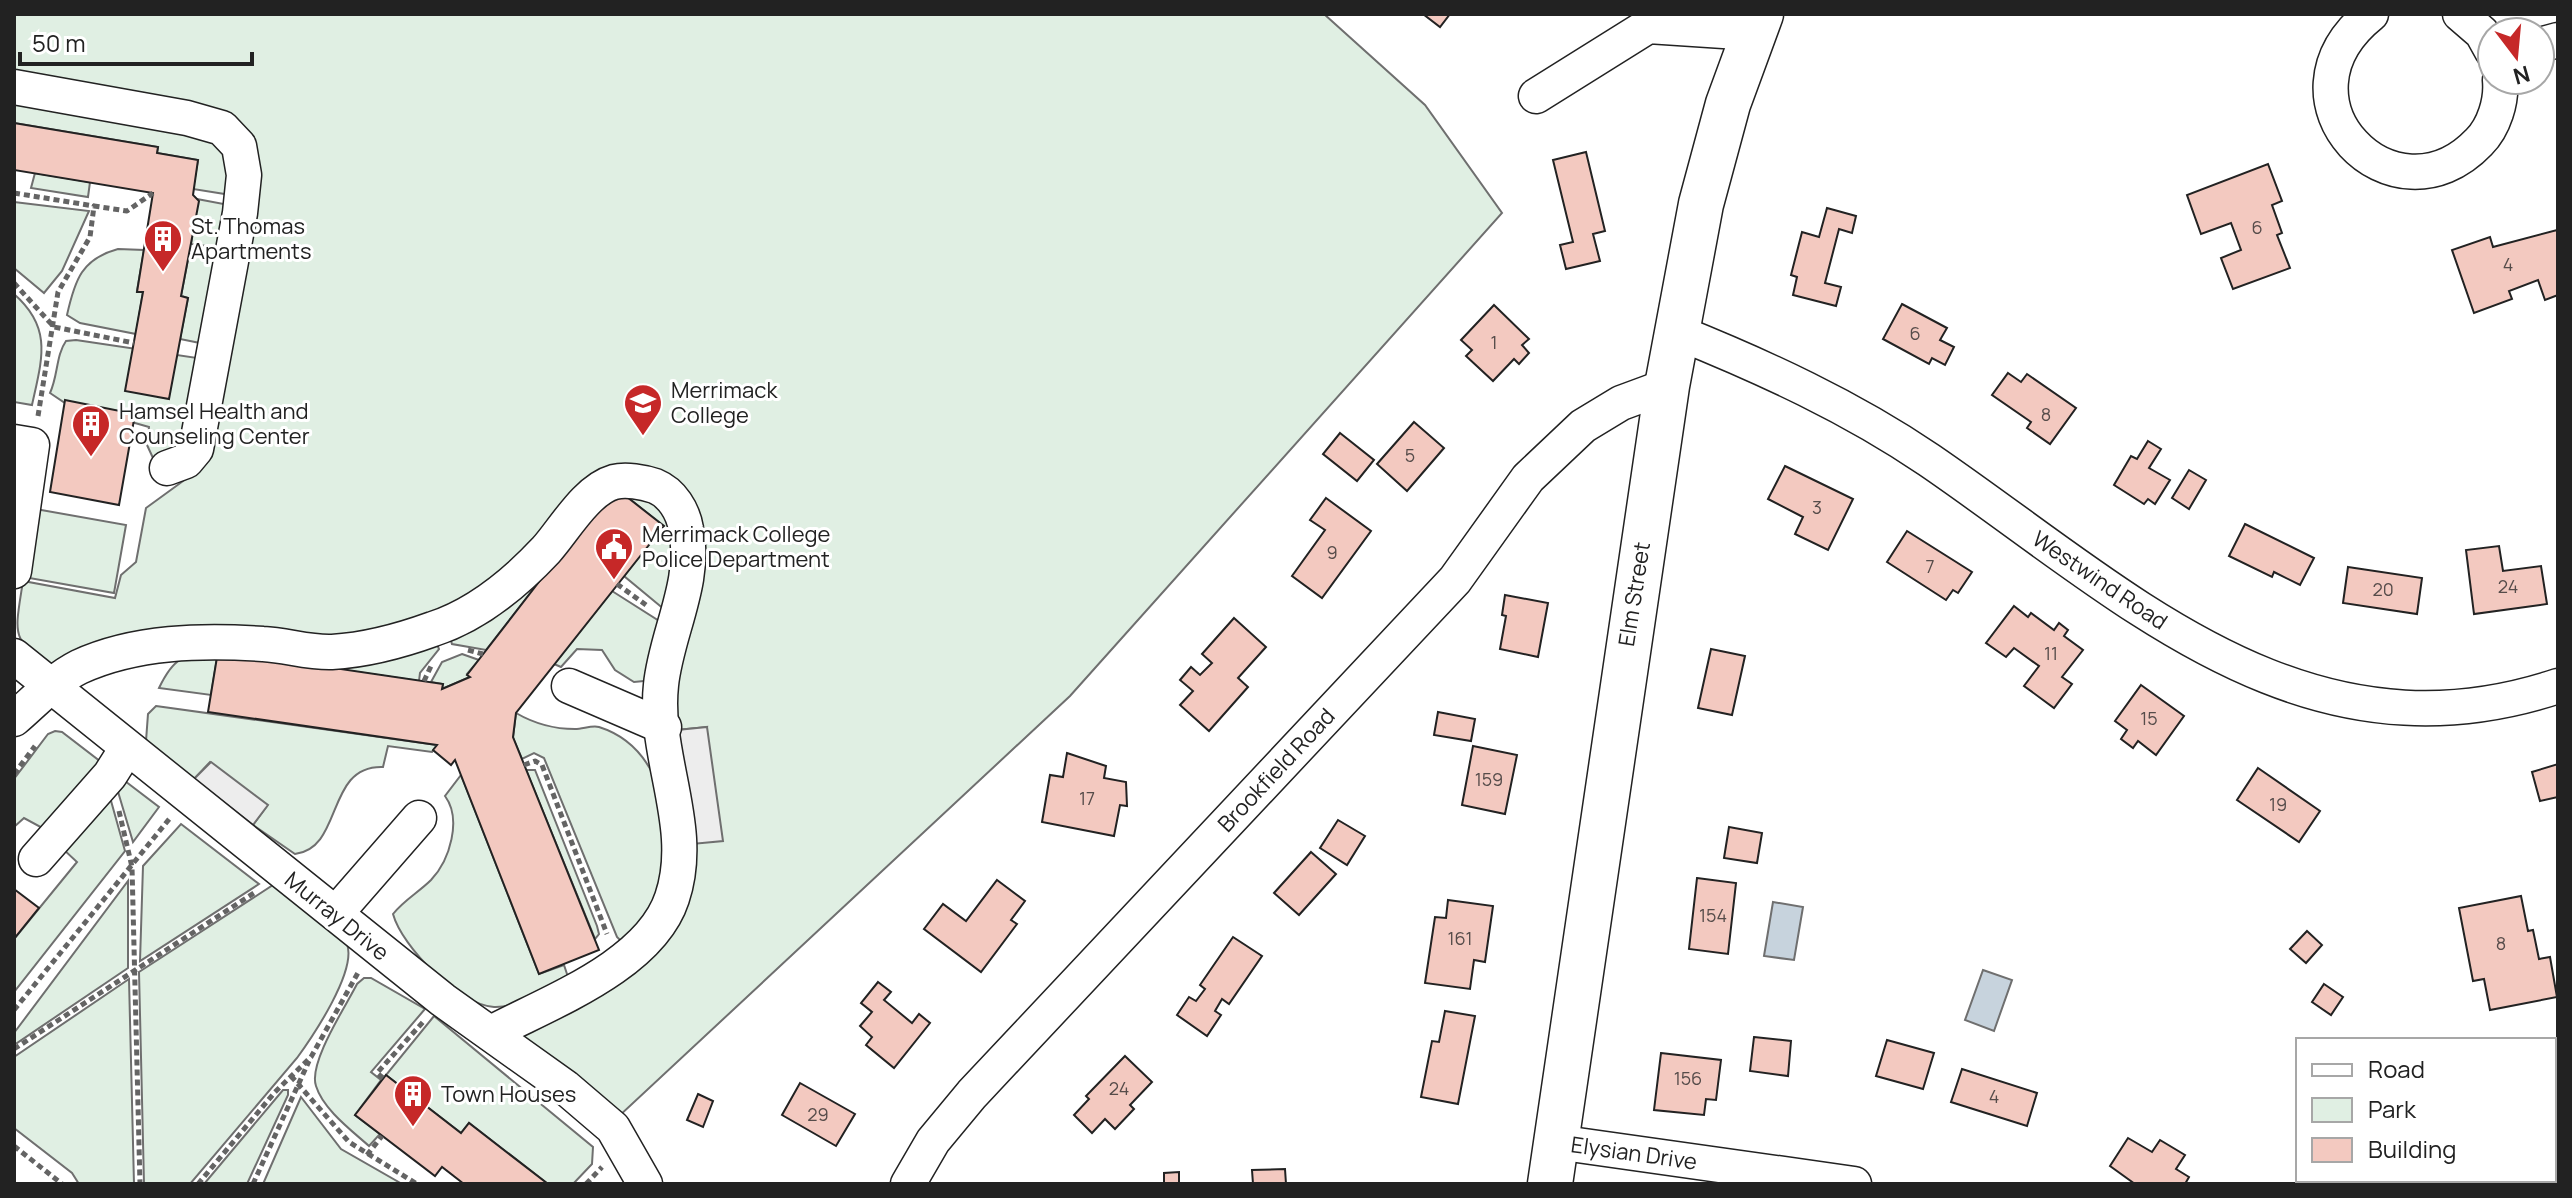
<svg xmlns="http://www.w3.org/2000/svg" width="2572" height="1198" font-family="Manrope,sans-serif">
<style>
.green{fill:#e0efe3;stroke:#6f6f6f;stroke-width:2}
.parking{fill:#ededed;stroke:#6f6f6f;stroke-width:2}
.water{fill:#c7d3dd;stroke:#6f6f6f;stroke-width:2}
.building{fill:#f3c9c0;stroke:#222;stroke-width:2}
.lines{fill:none;stroke-linecap:round;stroke-linejoin:round}
.minor-casing{stroke:#222;stroke-width:37}
.major-casing{stroke:#222;stroke-width:47}
.path{stroke:#646464;stroke-width:5;stroke-dasharray:6 4;stroke-linecap:butt}
.minor{stroke:#fff;stroke-width:34}
.major{stroke:#fff;stroke-width:44}
.labels{text-anchor:middle;stroke-width:6;stroke-linejoin:round;paint-order:stroke}
.number-label{font-size:18px;fill:#564c4a}
.poi-label{font-size:22px;fill:#222;stroke:#fff;text-anchor:start}
.street-label{font-size:22px;fill:#222;stroke:#fff}
</style>
<rect width="100%" height="100%" fill="#fff"/>
<g class="green">
<path d="M14 14H1324L1425 105 1502 213 1070 696 617 1118 518 1037 637 969 707 727 677 730 676 688 694 584 648 472 455 610 329 644 60 673C10 639 14 639 23 581L115 598 121 575 136 562 146 508 190 476 255 156 14 80Z"/>
<polygon points="14,101 208,135 230,159 231,195 193,189 198,160 157,153 158,147 14,123"/>
<polygon points="35,173 90,182 88,197 31,188"/>
<polygon points="197,199 229,205 223,248 191,244"/>
<polygon points="14,202 89,211 62,271 44,293 14,268"/>
<path d="M118 249 144 250 137 291 143 292 136 334 80 323 67 315C75 279 82 259 118 249Z"/>
<polygon points="189,254 222,258 205,344 180,339 188,298 181,296"/>
<path d="M14 294C53 328 42 359 32 405L14 402Z"/>
<path d="M76 340 204 359 187 442 165 459 153 458 147 445 149 427 65 403 50 393C58 376 56 355 66 341Z"/>
<polygon points="620,491 646,492 673,519 671,615 624,576 663,526"/>
<polygon points="30,508 126,525 114,593 18,576"/>
<polygon points="575,536 486,650 452,644 448,631"/>
<polygon points="612,591 667,626 654,680 634,682 615,670 602,650 577,649 561,667 554,664"/>
<polygon points="434,637 439,649 420,673 419,681 240,655"/>
<path d="M218 652 211 695 159 688C175 655 183 656 218 652Z"/>
<polygon points="462,654 479,660 467,674 470,677 442,689 443,684 431,682 442,662"/>
<path d="M156 706 437 745 432 752 388 746 383 767C325 765 344 848 295 854L253 825 267 806 210 762 194 779 146 741 148 714Z"/>
<path d="M516 713C535 724 553 729 575 729 583 729 592 725 599 727 665 748 677 832 664 890 660 907 636 929 624 944L617 937 544 758 534 753 522 759 513 738Z"/>
<polygon points="55,731 62,732 101,762 46,830 24,818 14,827 14,779 48,734"/>
<polygon points="526,770 535,770 597,926 599,934 595,939"/>
<path d="M461 775 539 974 564 965 568 977C546 989 520 1008 494 1007 459 1005 402 947 393 914 404 900 419 892 431 880 450 860 462 819 445 796Z"/>
<polygon points="121,778 159,807 133,842 116,785"/>
<polygon points="108,790 125,851 14,992 14,939 77,862 63,849"/>
<polygon points="181,824 259,884 140,961 143,866"/>
<polygon points="128,881 128,968 14,1045 14,1033"/>
<path d="M273 885 347 944C357 971 313 1036 297 1058L190 1184H144L139 972Z"/>
<path d="M364 978H371L425 1009 371 1072 381 1080 355 1115 380 1134 369 1146C351 1130 323 1109 316 1086 308 1063 346 1006 357 984Z"/>
<polygon points="129,979 134,1184 79,1184 72,1173 14,1128 14,1057"/>
<polygon points="434,1016 593,1147 592,1164 573,1184 548,1184 469,1123 461,1133 386,1075"/>
<polygon points="283,1090 288,1090 288,1095 247,1184 204,1184"/>
<polygon points="301,1097 341,1149 402,1184 263,1184"/>
</g>
<g class="parking">
<polygon points="707,727 723,841 692,844 677,730"/>
<polygon points="211,762 268,805 253,825 194,779"/>
</g>
<g class="water">
<polygon points="1773,902 1803,907 1794,960 1764,956"/>
<polygon points="1983,970 2012,980 1994,1031 1965,1020"/>
</g>
<g class="building">
<polygon points="1423,14 1450,14 1440,27"/>
<polygon points="14,123 158,147 157,153 198,160 193,195 199,201 181,296 188,298 169,399 125,391 143,292 137,292 153,193 14,170"/>
<polygon points="1586,152 1605,231 1593,234 1600,261 1566,269 1560,245 1573,242 1553,160"/>
<polygon points="2268,164 2282,201 2272,205 2282,233 2277,235 2290,268 2233,289 2221,258 2241,250 2231,223 2201,234 2187,195"/>
<polygon points="1827,208 1856,216 1852,233 1839,229 1825,283 1841,287 1836,306 1793,295 1797,277 1791,275 1802,232 1819,237"/>
<polygon points="2557,230 2558,295 2545,300 2538,280 2509,291 2512,299 2474,313 2452,250 2490,237 2493,247"/>
<polygon points="1902,304 1947,328 1940,340 1954,347 1945,365 1932,358 1929,364 1883,339"/>
<polygon points="1494,305 1529,339 1522,345 1529,353 1519,364 1514,359 1493,381 1466,356 1472,350 1461,340"/>
<polygon points="2008,373 2021,382 2027,374 2076,408 2050,444 2027,428 2031,422 1992,395"/>
<polygon points="65,400 135,414 119,505 50,492"/>
<polygon points="1414,422 1444,448 1407,491 1377,464"/>
<polygon points="1340,433 1374,460 1357,481 1323,454"/>
<polygon points="2148,441 2161,449 2149,468 2170,480 2155,504 2148,499 2144,504 2114,485 2131,456 2137,459"/>
<polygon points="1785,466 1853,499 1828,550 1795,534 1803,517 1768,499"/>
<polygon points="2189,470 2206,480 2189,509 2172,498"/>
<polygon points="613,486 664,526 516,713 513,737 599,950 539,974 455,760 451,765 433,750 437,745 208,712 218,651 443,684 442,689 470,677 467,675"/>
<polygon points="1326,498 1371,531 1322,598 1292,576 1325,530 1310,520"/>
<polygon points="2245,524 2314,558 2300,585 2274,572 2272,577 2229,556"/>
<polygon points="1907,531 1972,572 1958,593 1953,590 1946,600 1887,562"/>
<polygon points="2499,546 2503,571 2541,566 2547,604 2474,614 2466,550"/>
<polygon points="2348,567 2422,578 2417,614 2343,603"/>
<polygon points="1505,595 1548,603 1538,657 1500,649 1506,616 1502,615"/>
<polygon points="2014,606 2028,617 2031,613 2054,630 2059,623 2068,630 2064,636 2083,650 2062,677 2072,684 2054,708 2024,686 2039,666 2014,648 2006,657 1986,643"/>
<polygon points="1234,618 1266,647 1238,678 1248,687 1209,731 1180,705 1193,691 1180,680 1191,667 1200,675 1212,663 1202,654"/>
<polygon points="1711,649 1745,656 1732,715 1698,708"/>
<polygon points="2141,685 2184,716 2156,755 2138,741 2133,748 2121,739 2127,730 2115,721"/>
<polygon points="1438,712 1475,719 1471,741 1434,735"/>
<polygon points="1473,746 1517,755 1505,814 1462,805"/>
<polygon points="1067,753 1106,766 1104,778 1126,782 1127,806 1120,805 1114,836 1042,822 1050,775 1063,777"/>
<polygon points="2558,764 2558,797 2540,801 2532,772"/>
<polygon points="2258,768 2320,811 2299,842 2237,800"/>
<polygon points="1338,820 1365,836 1347,865 1320,848"/>
<polygon points="1729,827 1762,833 1757,863 1724,858"/>
<polygon points="1311,852 1336,874 1299,915 1274,893"/>
<polygon points="1697,878 1736,883 1728,954 1689,949"/>
<polygon points="997,880 1025,901 1011,920 1017,924 981,972 924,929 943,904 966,921"/>
<polygon points="14,889 39,908 14,939"/>
<polygon points="2521,896 2528,931 2533,930 2539,959 2550,957 2557,997 2490,1010 2484,979 2473,981 2459,908"/>
<polygon points="1448,900 1493,906 1485,962 1474,960 1470,989 1425,983 1435,917 1446,918"/>
<polygon points="2307,931 2322,945 2306,963 2290,949"/>
<polygon points="1233,937 1262,956 1229,1004 1222,999 1215,1011 1221,1015 1207,1036 1177,1015 1189,997 1196,1001 1205,989 1200,985"/>
<polygon points="878,982 891,992 884,1000 912,1023 919,1014 930,1023 894,1068 866,1045 872,1037 860,1026 872,1012 861,1003"/>
<polygon points="2324,984 2343,997 2331,1015 2312,1002"/>
<polygon points="1445,1011 1475,1016 1458,1104 1421,1097 1432,1041 1439,1042"/>
<polygon points="1754,1037 1791,1041 1788,1076 1750,1071"/>
<polygon points="1887,1040 1934,1053 1923,1089 1876,1076"/>
<polygon points="1661,1053 1721,1060 1716,1100 1706,1099 1704,1115 1654,1110"/>
<polygon points="1125,1056 1152,1082 1130,1105 1134,1109 1115,1129 1105,1119 1092,1133 1074,1115 1089,1099 1086,1096"/>
<polygon points="1962,1069 2037,1093 2027,1126 1951,1102"/>
<polygon points="386,1075 461,1133 469,1123 548,1184 464,1184 442,1167 435,1176 355,1115"/>
<polygon points="800,1083 855,1114 836,1146 782,1115"/>
<polygon points="698,1094 713,1101 703,1127 687,1120"/>
<polygon points="2128,1138 2152,1152 2160,1140 2185,1155 2176,1169 2189,1177 2185,1184 2135,1184 2110,1166"/>
<polygon points="1285,1169 1286,1184 1253,1184 1252,1170"/>
<polygon points="1179,1172 1179,1184 1164,1184 1164,1173"/>
</g>
<g class="lines">
<defs>
<g id="minor">
<path d="M2371 14C2264 100 2394 231 2479 142 2494 127 2502 101 2500 80"/>
<polyline points="2460,14 2482,33 2492,51"/>
<polyline points="2540,45 2558,40"/>
<polyline points="14,87 187,118 222,128 239,146 244,175 240,213 196,449 186,461 167,468"/>
<polyline points="1536,96 1648,26 1754,33"/>
<path d="M1677 332C1764 367 1851 407 1929 460 2125 594 2301 771 2558 686"/>
<polyline points="14,442 32,445 14,571"/>
<polyline points="14,656 443,1000 565,1087 613,1128 645,1184"/>
<polyline points="569,686 664,727"/>
<path d="M14 719C34 702 55 679 79 667 135 641 203 640 263 644 286 645 309 653 332 652 367 650 400 641 433 629 476 615 516 582 546 550 564 530 586 490 614 482 626 479 643 482 655 486 672 493 683 511 686 529 697 582 666 634 661 685 653 757 696 827 672 898 650 965 550 1002 493 1032"/>
<polyline points="36,859 110,775 127,748"/>
<polyline points="337,912 419,818"/>
<polyline points="1556,1142 1854,1184"/>
<polyline points="908,1184 933,1141 972,1094 1455,580 1528,478 1583,426 1621,403 1667,386"/>
</g>
<polyline id="major" points="1550,1184 1667,386 1701,204 1728,104 1761,14"/>
</defs>
<use href="#minor" class="minor-casing"/>
<use href="#major" class="major-casing"/>
<g class="path">
<polyline points="14,193 94,206"/>
<polyline points="14,283 54,327 134,343"/>
<polyline points="38,416 58,292 90,237 94,206 127,211 153,193"/>
<polyline points="617,584 646,605"/>
<polyline points="468,650 483,654"/>
<polyline points="424,681 432,664"/>
<polyline points="524,765 535,761 542,765 607,934"/>
<polyline points="14,774 35,746"/>
<polyline points="119,811 132,867 140,1184"/>
<polyline points="14,1010 170,818"/>
<polyline points="14,1049 257,891"/>
<polyline points="291,1076 349,1142 417,1184"/>
<polyline points="383,1078 377,1073 423,1022"/>
<polyline points="14,1146 62,1184"/>
<polyline points="367,1155 382,1136"/>
<polyline points="198,1184 275,1092 311,1057 359,971"/>
<polyline points="253,1184 309,1061"/>
<polyline points="586,1184 602,1167"/>
</g>
<use href="#minor" class="minor"/>
<use href="#major" class="major"/>
</g>
<defs>
<symbol id="building-pin" viewBox="-11 -11 22 30"><path d="M0 17L-7.5 6A9.5 9.5 0 1 1 7.5 6Z" fill="#c62828" stroke="#fff"/><path d="M-4-6H4V6H1V3H-1V6H-4ZM-2.5-4.3h1.7v1.8h-1.7ZM.8-4.3h1.7v1.8H.8ZM-2.5-1h1.7V.8h-1.7ZM.8-1h1.7V.8H.8Z" fill="#fff"/></symbol>
<symbol id="university-pin" viewBox="-11 -11 22 30"><path d="M0 17L-7.5 6A9.5 9.5 0 1 1 7.5 6Z" fill="#c62828" stroke="#fff"/><path d="M0-5L7-2L0 1L-7-2ZM-4 1L0 2.5L4 1V4Q0 6-4 4Z" fill="#fff"/></symbol>
<symbol id="civic-pin" viewBox="-11 -11 22 30"><path d="M0 17L-7.5 6A9.5 9.5 0 1 1 7.5 6Z" fill="#c62828" stroke="#fff"/><path d="M-.6-6.5H3V-4.5H.6V-3L4-1V1h2V6H-6V1h2V-1L-.6-3ZM-1.2 2.5V6h2.4V2.5Z" fill="#fff"/></symbol>
</defs>
<g fill-rule="evenodd">
<use href="#building-pin" x="141" y="217" width="44" height="60"/>
<use href="#university-pin" x="621" y="381" width="44" height="60"/>
<use href="#building-pin" x="69" y="402" width="44" height="60"/>
<use href="#civic-pin" x="592" y="525" width="44" height="60"/>
<use href="#building-pin" x="391" y="1072" width="44" height="60"/>
</g>
<g class="labels">
<g class="number-label">
<text x="2257" y="234">6</text>
<text x="2508" y="271">4</text>
<text x="1915" y="340">6</text>
<text x="1494" y="349">1</text>
<text x="2046" y="421">8</text>
<text x="1410" y="462">5</text>
<text x="1817" y="514">3</text>
<text x="1332" y="559">9</text>
<text x="1930" y="573">7</text>
<text x="2508" y="593">24</text>
<text x="2383" y="596">20</text>
<text x="2051" y="660">11</text>
<text x="2149" y="725">15</text>
<text x="1489" y="786">159</text>
<text x="1087" y="805">17</text>
<text x="2278" y="811">19</text>
<text x="1713" y="922">154</text>
<text x="1460" y="945">161</text>
<text x="2501" y="950">8</text>
<text x="1688" y="1085">156</text>
<text x="1119" y="1095">24</text>
<text x="1994" y="1103">4</text>
<text x="818" y="1121">29</text>
</g>
<g class="poi-label">
<text x="191" y="234">St. Thomas<tspan x="191" dy="25">Apartments</tspan></text>
<text x="671" y="398">Merrimack<tspan x="671" dy="25">College</tspan></text>
<text x="119" y="419">Hamsel Health and<tspan x="119" dy="25">Counseling Center</tspan></text>
<text x="642" y="542">Merrimack College<tspan x="642" dy="25">Police Department</tspan></text>
<text x="441" y="1102">Town Houses</text>
</g>
<g class="street-label">
<text transform="translate(2100 580) rotate(34)" y="8">Westwind Road</text>
<text transform="translate(1634 594) rotate(-81)" y="8">Elm Street</text>
<text transform="translate(1276 770) rotate(-47)" y="8">Brookfield Road</text>
<text transform="translate(337 916) rotate(39)" y="8">Murray Drive</text>
<text transform="translate(1634 1153) rotate(8)" y="8">Elysian Drive</text>
</g>
</g>
<rect width="2572" height="1198" fill="none" stroke="#222222" stroke-width="32"/>
<rect x="2296" y="1038" width="260" height="144" fill="#ffffff" stroke="#a7a7a7" stroke-width="2"/>
<rect x="2312" y="1064" width="40" height="12" fill="#ffffff" stroke="#a7a7a7" stroke-width="2"/>
<text x="2368" y="1078" font-size="24" fill="#222222">Road</text>
<rect x="2312" y="1098" width="40" height="24" fill="#e0efe3" stroke="#a7a7a7" stroke-width="2"/>
<text x="2368" y="1118" font-size="24" fill="#222222">Park</text>
<rect x="2312" y="1138" width="40" height="24" fill="#f3c9c0" stroke="#a7a7a7" stroke-width="2"/>
<text x="2368" y="1158" font-size="24" fill="#222222">Building</text>
<g transform="translate(2516 56) rotate(164)"><circle r="38" fill="#ffffff" stroke="#a7a7a7" stroke-width="2"/>
<path d="M0-6L14 30L0 20L-14 30Z" fill="#c62828"/>
<text y="-12" font-size="22" font-weight="bold" text-anchor="middle" fill="#222222">N</text>
</g>
<path d="M20 52v12h232v-12" fill="none" stroke="#222222" stroke-width="4"/>
<text x="32" y="52" font-size="24" fill="#222222" stroke="#ffffff" stroke-width="6" paint-order="stroke">50 m</text>
</svg>
